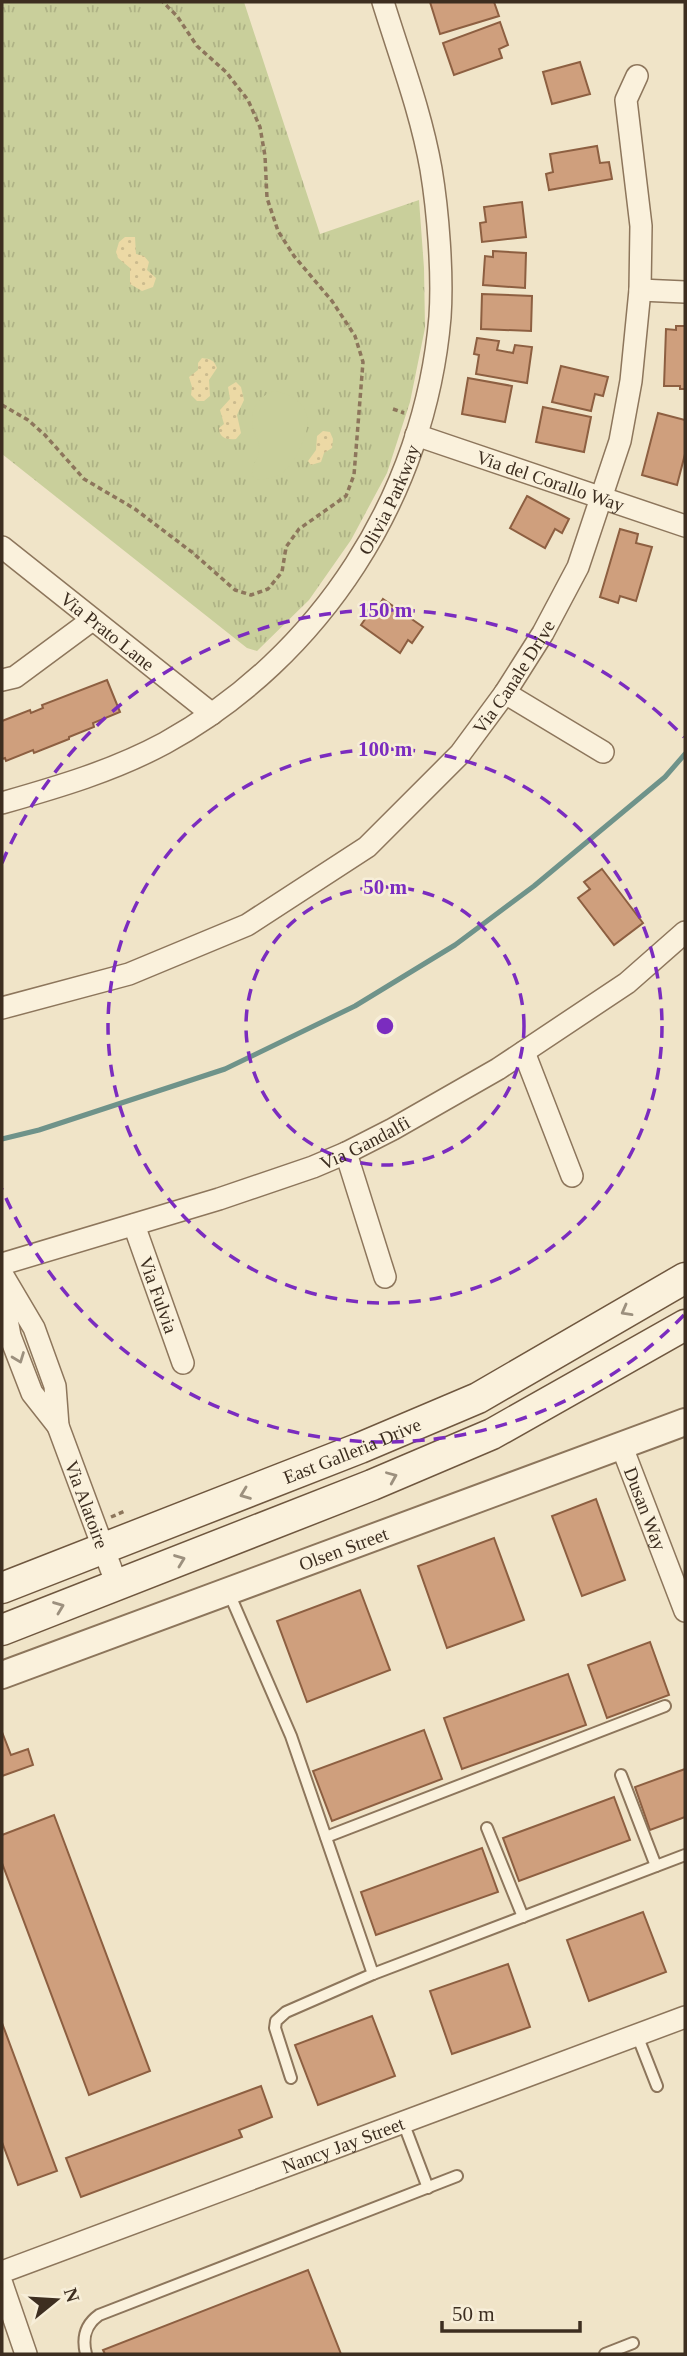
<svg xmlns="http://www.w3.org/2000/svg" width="687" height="2356" font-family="Georgia,serif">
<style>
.grass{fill:url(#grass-tufts)}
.sand{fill:url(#sand-dots)}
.pitch{fill:#c9cf9b}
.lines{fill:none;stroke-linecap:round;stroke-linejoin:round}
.stream{stroke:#6f938a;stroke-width:5}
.building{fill:#cf9f7d;stroke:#8d5f41;stroke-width:2}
.service-casing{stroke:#8d765c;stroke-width:14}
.minor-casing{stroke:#8d765c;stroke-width:24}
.tertiary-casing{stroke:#8d765c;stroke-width:30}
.secondary-casing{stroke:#6f573f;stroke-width:33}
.path{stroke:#8d765c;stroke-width:3.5;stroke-dasharray:5 3.5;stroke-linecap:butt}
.service{stroke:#faf1dc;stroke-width:10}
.minor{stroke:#faf1dc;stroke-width:21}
.tertiary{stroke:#faf1dc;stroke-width:26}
.secondary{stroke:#faf1dc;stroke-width:30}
.oneway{stroke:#9c907e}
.ring{fill:none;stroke:#7b2cbf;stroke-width:3.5;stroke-dasharray:12 9}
.labels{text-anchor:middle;stroke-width:5;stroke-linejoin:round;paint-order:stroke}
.street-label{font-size:19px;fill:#3d2e20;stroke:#f7eed8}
.centre{fill:#7b2cbf;stroke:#f7eed8;stroke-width:3.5}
.ring-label{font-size:21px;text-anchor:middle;font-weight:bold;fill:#7b2cbf;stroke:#f7eed8;stroke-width:5;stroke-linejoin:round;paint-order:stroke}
</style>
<defs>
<pattern id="grass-tufts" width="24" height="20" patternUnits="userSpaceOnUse" patternTransform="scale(1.75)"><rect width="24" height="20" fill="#c9cf9b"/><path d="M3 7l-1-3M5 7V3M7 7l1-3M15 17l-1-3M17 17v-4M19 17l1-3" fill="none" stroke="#aeb285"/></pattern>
<pattern id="sand-dots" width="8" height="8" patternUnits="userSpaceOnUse" patternTransform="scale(1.75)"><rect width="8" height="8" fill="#ecd9a5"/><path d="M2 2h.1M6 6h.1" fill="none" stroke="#cbbb8e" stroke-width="1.8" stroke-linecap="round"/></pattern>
</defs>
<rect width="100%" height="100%" fill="#f0e4c8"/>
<polygon class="grass" points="2,2 244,2 320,234 419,200 424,268 425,328 410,402 387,473 351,540 309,600 257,651 247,648 2,454"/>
<g class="sand">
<polygon points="125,237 135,237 136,254 144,256 149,262 147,270 156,278 153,287 142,291 130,284 130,268 118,258 116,252 119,242"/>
<path d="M202 358C211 359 214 360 217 368L209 380 210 396 204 401H197L191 395 192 387 189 377 198 370V363Z"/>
<path d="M236 382 241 387 244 400 237 415 241 433 236 439C227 440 219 438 219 428L224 424 220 410 230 399 228 387Z"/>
<polygon points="323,431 330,432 333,439 332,448 324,453 321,462 311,465 308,461 316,450 317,436"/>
</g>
<path class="pitch" d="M274 391C313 399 314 423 297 454 293 462 288 470 279 475 272 479 265 479 257 480L252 476C251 465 259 459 259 449 260 443 256 437 254 432 248 413 256 397 274 391Z"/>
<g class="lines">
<polyline class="stream" points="2,1139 39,1130 225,1069 355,1006 455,945 534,886 665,777 685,754"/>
</g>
<g class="building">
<polygon points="430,2 494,2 499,16 440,34"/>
<polygon points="500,22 508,45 499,49 502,58 454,75 443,43"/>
<polygon points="580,62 590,94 552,104 543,72"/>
<polygon points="597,146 600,163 609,162 612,179 549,190 546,174 553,172 550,154"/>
<polygon points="522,202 526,237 482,242 480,223 486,222 484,207"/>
<polygon points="493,251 526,253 525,288 483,285 485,256 493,257"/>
<polygon points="482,294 532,296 531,331 481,329"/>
<polygon points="676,326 685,326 685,389 680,389 680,386 664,386 666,329 676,330"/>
<polygon points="477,338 499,341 497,350 513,353 515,345 532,347 527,383 476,374 479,355 474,354"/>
<polygon points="561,366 608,377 603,396 595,394 591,411 552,402"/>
<polygon points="468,378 512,386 505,422 462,414"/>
<polygon points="543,407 591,417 584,452 536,442"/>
<polygon points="658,413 685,420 685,454 677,485 642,475"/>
<polygon points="527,496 569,519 562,533 555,529 545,548 510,528"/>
<polygon points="620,529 638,534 636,543 652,547 636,601 620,596 618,603 600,597"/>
<polygon points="383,599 423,627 412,643 408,640 400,653 361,625 368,615 371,617"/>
<polygon points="107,680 120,712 93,723 94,727 69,737 69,739 34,753 33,750 6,761 5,758 2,759 2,721 30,710 31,713 43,708 42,705"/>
<polygon points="602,869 643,923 614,945 578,898 590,889 584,882"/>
<polygon points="596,1499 625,1580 582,1596 552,1516"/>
<polygon points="494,1538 524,1620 447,1648 418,1566"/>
<polygon points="360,1590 390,1670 307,1702 277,1621"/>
<polygon points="650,1642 669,1695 607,1718 588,1665"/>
<polygon points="568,1674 586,1725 462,1769 444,1718"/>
<polygon points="424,1730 442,1779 332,1821 313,1771"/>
<polygon points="2,1732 11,1755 28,1749 33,1765 2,1776"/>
<polygon points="685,1769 685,1817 650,1830 635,1787"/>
<polygon points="614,1797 630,1840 519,1881 503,1838"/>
<polygon points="54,1815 150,2071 89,2095 2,1863 2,1835"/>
<polygon points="482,1848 498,1892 376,1935 361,1892"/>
<polygon points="643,1912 666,1972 589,2001 567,1940"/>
<polygon points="508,1964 530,2027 452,2054 430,1991"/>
<polygon points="372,2016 395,2076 318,2105 295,2045"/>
<polygon points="2,2023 57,2171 18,2185 2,2142"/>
<polygon points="261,2086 272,2117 239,2130 242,2137 81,2197 66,2158"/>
<polygon points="308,2270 341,2354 105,2354 103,2350"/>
</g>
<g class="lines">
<defs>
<g id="service">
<polyline points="229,1593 291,1736 373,1974"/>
<polyline points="621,1775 656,1866"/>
<polyline points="487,1828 523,1917"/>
<polyline points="326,1837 665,1706"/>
<polyline points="637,2035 657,2086"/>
<polyline points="291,2078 275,2028 276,2021 286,2012 373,1974 685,1855"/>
<polyline points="403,2122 428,2188"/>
<path d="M86 2354C82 2338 85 2325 99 2315L457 2176"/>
<polyline points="605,2354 633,2343"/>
</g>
<g id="minor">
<polyline points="640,290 685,292"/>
<path id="s1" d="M416 435 685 526"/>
<path id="s2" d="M2 547 212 714"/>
<polyline points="2,680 15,677 92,620"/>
<polyline points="505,693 603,752"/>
<path id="s3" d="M2 803C58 787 113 771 165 743 321 657 425 495 440 317 443 274 438 211 431 169 421 112 400 57 383 2"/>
<path id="s4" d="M2 1008 129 974 247 925 367 847 460 754 505 693 543 633 578 567 620 441 631 381 640 290 641 226 626 100 637 76"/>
<polyline points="524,1052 572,1176"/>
<polyline points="346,1153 385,1277"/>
<path id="s5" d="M134 1225 183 1363"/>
<path id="s6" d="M2 1264 219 1199 313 1167 346 1153 393 1129 498 1069 627 983 685 932"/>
<path id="s7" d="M2 1274 34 1328 55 1386 58 1426 117 1585"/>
<polyline points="2,1292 10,1336 32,1393 58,1426"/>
<path id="s8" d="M622 1447 685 1611"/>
<path id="s9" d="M2 2272 685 2017"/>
<polyline points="2,2284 26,2354"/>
</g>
<g id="tertiary">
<path id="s10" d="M2 1675 685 1422"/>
</g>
<g id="secondary">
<path id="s11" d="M2 1588 360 1448 478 1398 685 1278"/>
<polyline points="2,1630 372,1485 492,1434 685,1325"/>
</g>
</defs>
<use href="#service" class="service-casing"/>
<use href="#minor" class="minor-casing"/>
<use href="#tertiary" class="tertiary-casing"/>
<use href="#secondary" class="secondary-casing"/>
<g class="path">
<polyline points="2,405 28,420 45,435 84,479 135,509 193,553 235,590 251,595 268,589 282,572 286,547 299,529 346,496 354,475 363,362 355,336 332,301 294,256 278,231 267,198 265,156 260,127 248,100 226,72 197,46 177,16 163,2"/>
<polyline points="393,409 404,413"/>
<polyline points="111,1517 125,1511"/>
</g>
<use href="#service" class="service"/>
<use href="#minor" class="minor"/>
<use href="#tertiary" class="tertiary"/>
<use href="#secondary" class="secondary"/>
</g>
<defs><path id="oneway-chevron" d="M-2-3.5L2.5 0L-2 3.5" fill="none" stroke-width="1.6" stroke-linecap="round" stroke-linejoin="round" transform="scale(1.75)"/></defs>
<g class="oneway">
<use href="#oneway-chevron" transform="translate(626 1311) rotate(151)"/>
<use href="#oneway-chevron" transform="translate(19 1358) rotate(69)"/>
<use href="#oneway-chevron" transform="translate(392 1477) rotate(-23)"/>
<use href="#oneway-chevron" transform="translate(245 1494) rotate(159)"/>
<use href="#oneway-chevron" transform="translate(180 1560) rotate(-21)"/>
<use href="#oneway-chevron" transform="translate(59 1607) rotate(-21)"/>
</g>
<g class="ring">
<circle cx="385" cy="1026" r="139"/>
<circle cx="385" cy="1026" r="277"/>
<path d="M684 1315A416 416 0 0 1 2 1189M2 863A416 416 0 0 1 684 737"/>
</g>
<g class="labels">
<g class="street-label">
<text dy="7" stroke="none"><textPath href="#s1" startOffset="142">Via del Corallo Way</textPath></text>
<text dy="7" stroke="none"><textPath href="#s3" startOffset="511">Olivia Parkway</textPath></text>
<text dy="7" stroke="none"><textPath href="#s2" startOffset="135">Via Prato Lane</textPath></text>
<text dy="7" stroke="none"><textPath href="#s4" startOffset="628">Via Canale Drive</textPath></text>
<text dy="7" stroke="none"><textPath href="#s6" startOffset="383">Via Gandalfi</textPath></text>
<text dy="7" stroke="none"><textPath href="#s5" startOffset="74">Via Fulvia</textPath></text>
<text dy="7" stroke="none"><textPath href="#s11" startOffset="376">East Galleria Drive</textPath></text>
<text dy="7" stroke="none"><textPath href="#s7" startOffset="248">Via Alatoire</textPath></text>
<text dy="7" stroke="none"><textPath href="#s8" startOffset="66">Dusan Way</textPath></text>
<text dy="7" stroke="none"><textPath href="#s10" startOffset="364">Olsen Street</textPath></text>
<text dy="7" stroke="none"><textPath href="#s9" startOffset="364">Nancy Jay Street</textPath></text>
</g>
</g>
<circle cx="385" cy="1026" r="10" class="centre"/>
<g class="ring-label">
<text x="385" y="617">150 m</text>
<text x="385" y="756">100 m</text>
<text x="385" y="894">50 m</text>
</g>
<rect width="687" height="2356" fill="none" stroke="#3d2e20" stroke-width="7"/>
<g transform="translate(56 2300) rotate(72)" stroke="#f7eed8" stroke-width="5" paint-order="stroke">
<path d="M0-5L12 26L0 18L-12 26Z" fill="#3d2e20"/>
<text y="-10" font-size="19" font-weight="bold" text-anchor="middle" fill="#3d2e20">N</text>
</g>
<path d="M442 2321v10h138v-10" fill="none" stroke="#3d2e20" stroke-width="3.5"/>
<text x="452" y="2321" font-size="21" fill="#3d2e20" stroke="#f7eed8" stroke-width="5" paint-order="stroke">50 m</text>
</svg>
